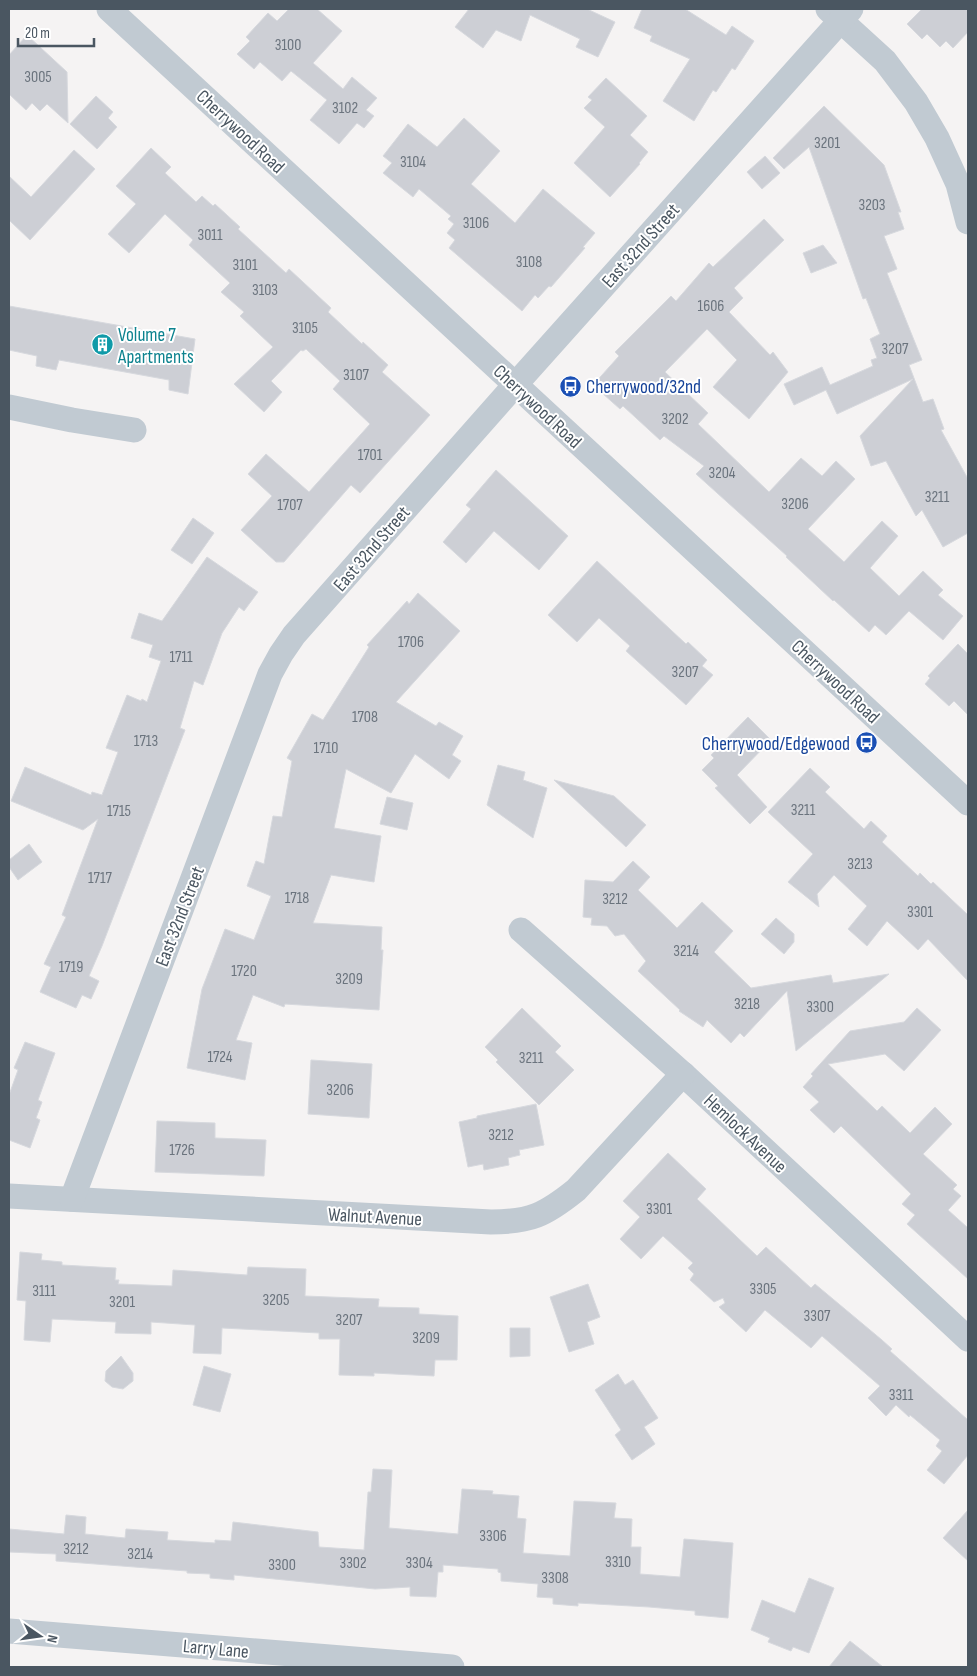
<svg xmlns="http://www.w3.org/2000/svg" width="977" height="1676" font-family="'Sofia Sans Condensed',sans-serif">
<style>
.building{fill:#cdcfd5;stroke:#d7d9de}
.lines{fill:none;stroke-linecap:round;stroke-linejoin:round}
.minor{stroke:#c1cad2;stroke-width:25}
.labels{text-anchor:middle;stroke-width:4;stroke-linejoin:round;paint-order:stroke}
.number-label{font-size:16px;fill:#6b747e}
.street-label{font-size:19px;fill:#4a5661;stroke:#fff}
.culture-label{font-size:19px;fill:#0d838f;stroke:#fff;text-anchor:start}
.transit-label{font-size:19px;fill:#164399;stroke:#fff;text-anchor:start}
</style>
<rect width="100%" height="100%" fill="#f5f3f3"/>
<g class="building">
<polygon points="289,9 317,9 342,31 313,63 343,89 352,77 377,98 366,110 374,116 364,128 357,123 339,144 310,120 327,100 291,71 282,81 260,62 254,69 237,54 250,41 246,37 268,13 277,21"/>
<polygon points="469,9 587,9 615,22 598,57 576,47 580,39 530,15 521,41 496,30 483,48 455,27"/>
<polygon points="642,9 685,9 726,35 732,26 754,41 735,70 732,68 716,92 713,90 694,121 663,101 690,59 650,41 652,36 634,28"/>
<polygon points="922,9 968,9 968,32 953,48 946,41 940,47 927,34 922,39 907,24"/>
<polygon points="27,35 67,72 68,123 47,104 40,111 32,103 26,110 9,94 9,55"/>
<polygon points="606,78 647,116 630,135 648,152 639,163 640,164 610,197 574,163 605,127 584,108 592,100 588,97"/>
<polygon points="96,96 113,112 108,118 117,127 97,149 70,124"/>
<polygon points="824,106 884,165 901,212 898,212 904,229 884,236 897,269 887,273 922,360 909,365 923,402 933,399 944,429 941,430 968,479 968,533 943,547 922,510 916,516 886,461 871,466 860,436 913,379 837,414 826,390 794,405 784,384 822,367 830,385 873,366 871,360 877,358 870,339 880,334 866,298 863,299 809,147 784,169 773,158"/>
<polygon points="464,118 500,151 471,184 515,223 543,189 595,233 583,247 585,248 551,287 549,286 538,298 535,295 522,311 449,248 455,240 447,233 454,224 448,219 451,216 419,189 413,197 383,173 392,163 383,156 408,124 437,147"/>
<polygon points="151,148 171,167 165,173 196,202 202,196 213,206 215,204 240,227 238,229 286,273 289,269 331,308 328,312 362,344 363,342 388,365 382,372 430,415 360,493 351,485 284,562 276,562 241,530 272,496 248,474 266,454 309,492 370,424 333,389 340,381 306,349 303,351 301,350 271,381 282,392 264,412 234,384 273,347 240,316 244,312 221,292 230,283 189,245 193,240 165,214 129,253 108,234 136,204 116,186"/>
<polygon points="74,150 95,169 30,240 9,220 9,176 31,197"/>
<polygon points="765,156 780,173 762,189 747,172"/>
<polygon points="764,219 784,240 734,288 743,298 729,312 770,355 773,352 788,372 749,419 713,387 737,360 707,329 665,372 708,413 698,424 769,492 801,458 822,476 836,461 855,479 808,529 844,562 882,521 898,536 870,568 899,596 923,571 943,590 938,595 963,616 943,640 909,611 886,635 875,625 869,632 834,600 833,601 786,557 787,556 696,474 704,466 664,436 660,440 623,406 620,409 593,385 619,356 615,352 671,296 676,301 709,263 713,267"/>
<polygon points="823,245 837,263 811,273 803,253"/>
<polygon points="9,306 195,339 188,394 169,390 169,380 59,360 56,370 36,366 37,356 9,350"/>
<polygon points="496,470 568,536 539,570 494,531 466,563 443,542 471,509 466,505"/>
<polygon points="193,518 214,533 192,564 171,550"/>
<polygon points="207,557 258,592 244,611 239,607 222,633 203,685 194,681 180,728 185,730 102,946 89,976 99,981 91,999 82,995 76,1008 40,992 51,967 44,964 66,917 62,915 98,819 83,830 11,801 25,767 91,795 92,792 102,795 118,752 106,748 127,695 141,701 142,699 147,702 161,661 149,657 153,645 131,638 139,613 162,621"/>
<polygon points="597,561 686,644 688,642 707,660 702,666 713,675 686,705 626,651 630,646 599,618 577,642 548,615"/>
<polygon points="418,593 460,631 396,702 436,726 439,722 463,736 452,755 461,761 449,779 415,754 391,793 346,769 334,828 381,836 374,882 331,875 313,923 382,927 381,950 383,950 379,1010 285,1004 284,1007 253,995 236,1040 252,1043 245,1080 187,1068 202,989 225,929 254,940 271,896 247,886 256,861 264,864 273,816 282,817 292,761 287,758 312,714 323,720 369,647 367,645 407,601 409,604"/>
<polygon points="958,644 968,654 968,715 954,701 949,706 925,684 930,678 928,676"/>
<polygon points="748,717 771,740 737,775 767,807 750,824 715,788 718,786 702,770 714,758 711,755"/>
<polygon points="498,765 525,772 523,780 547,788 533,838 487,805"/>
<polygon points="810,768 830,787 825,792 864,829 871,821 887,836 882,842 918,876 920,873 931,884 933,882 968,915 968,981 928,939 918,950 887,921 867,946 848,929 867,906 834,875 817,894 819,907 788,882 813,854 768,812"/>
<polygon points="554,780 614,796 646,825 626,847"/>
<polygon points="387,797 413,803 407,830 380,824"/>
<polygon points="29,844 42,862 18,880 9,867 9,860"/>
<polygon points="633,861 650,877 638,890 677,928 702,902 733,931 714,952 751,988 831,975 833,983 889,974 796,1051 787,991 744,1037 740,1033 731,1043 707,1020 703,1027 679,1011 680,1010 638,971 646,961 624,934 615,936 607,926 591,925 592,918 583,917 585,880 613,882"/>
<polygon points="776,918 794,934 794,942 784,954 761,934"/>
<polygon points="522,1008 561,1046 555,1052 574,1070 539,1105 496,1062 498,1060 485,1047"/>
<polygon points="917,1008 941,1030 904,1071 885,1054 828,1064 877,1111 882,1106 910,1133 935,1107 952,1124 923,1154 957,1185 953,1189 961,1196 948,1210 968,1228 968,1279 907,1224 915,1215 902,1204 911,1194 841,1126 834,1133 810,1110 819,1102 803,1087 813,1076 811,1074 850,1031 904,1022"/>
<polygon points="25,1042 55,1053 38,1100 42,1102 36,1118 40,1120 30,1148 9,1140 9,1095 18,1070 14,1068"/>
<polygon points="311,1060 372,1064 369,1118 308,1114"/>
<polygon points="536,1104 544,1145 519,1150 520,1155 508,1158 509,1165 484,1170 483,1164 468,1167 459,1122 477,1118 477,1116"/>
<polygon points="157,1121 215,1123 215,1138 266,1140 264,1176 155,1172"/>
<polygon points="668,1153 706,1189 697,1199 757,1256 766,1247 811,1288 815,1284 882,1340 892,1349 890,1351 968,1420 968,1455 944,1484 927,1470 942,1451 936,1446 940,1440 910,1415 909,1417 896,1405 886,1416 868,1398 880,1386 822,1336 811,1348 765,1310 746,1332 719,1307 725,1303 723,1298 714,1302 690,1280 694,1274 688,1268 693,1263 663,1236 641,1259 620,1239 640,1217 623,1201"/>
<polygon points="20,1252 42,1254 41,1260 62,1262 62,1265 116,1268 115,1280 119,1280 118,1284 172,1286 173,1270 247,1275 248,1267 306,1269 305,1296 379,1299 378,1307 419,1308 419,1314 458,1316 457,1360 435,1360 434,1376 374,1373 374,1376 339,1375 340,1339 319,1339 319,1333 222,1328 221,1354 193,1353 195,1325 151,1322 151,1334 115,1333 116,1322 52,1319 50,1342 24,1340 26,1301 17,1300"/>
<polygon points="588,1284 600,1317 587,1322 594,1344 569,1352 550,1297"/>
<polygon points="510,1328 530,1328 530,1356 510,1357"/>
<polygon points="121,1356 133,1373 133,1381 123,1389 112,1387 105,1381 106,1371"/>
<polygon points="204,1366 231,1374 220,1412 193,1405"/>
<polygon points="618,1374 625,1385 633,1380 658,1418 644,1427 655,1444 632,1460 615,1435 621,1430 595,1390"/>
<polygon points="373,1469 392,1470 389,1528 458,1534 462,1489 493,1491 492,1494 519,1496 517,1518 526,1519 523,1553 570,1556 574,1501 616,1503 614,1518 632,1519 631,1547 641,1547 640,1574 680,1577 684,1539 733,1543 728,1618 695,1615 695,1611 649,1607 578,1603 578,1606 553,1604 553,1598 537,1597 538,1584 501,1581 501,1573 498,1572 498,1569 443,1565 443,1572 438,1572 436,1597 410,1596 410,1587 375,1589 234,1575 234,1580 210,1578 210,1574 187,1573 187,1571 56,1561 56,1554 9,1552 9,1529 64,1534 66,1515 86,1517 85,1534 125,1538 126,1529 168,1532 167,1540 215,1543 215,1540 231,1541 233,1522 318,1532 319,1547 364,1550 368,1492 371,1492"/>
<polygon points="968,1510 968,1561 943,1538"/>
<polygon points="809,1578 834,1588 809,1653 793,1647 791,1651 768,1642 770,1638 751,1630 762,1600 795,1613"/>
<polygon points="850,1641 883,1667 829,1667"/>
</g>
<g class="lines">
<g class="minor">
<polyline points="109,9 968,803"/>
<polyline points="828,9 885,61 916,102 937,138 958,184 968,222"/>
<polyline points="9,407 72,420 134,430"/>
<polyline points="521,930 683,1074 968,1339"/>
<path d="M9 1196 491 1222C530 1222 545 1215 576 1190L683 1074"/>
<polyline points="72,1199 270,674 281,654 294,635 515,385 851,9"/>
<polyline points="9,1631 452,1667"/>
</g>
</g>
<defs>
<symbol id="building-disc" viewBox="-11 -11 22 22"><circle r="9.5" fill="#0f9aa8" stroke="#fff"/><path d="M-4-6H4V6H1V3H-1V6H-4ZM-2.5-4.3h1.7v1.8h-1.7ZM.8-4.3h1.7v1.8H.8ZM-2.5-1h1.7V.8h-1.7ZM.8-1h1.7V.8H.8Z" fill="#fff"/></symbol>
<symbol id="bus-disc" viewBox="-11 -11 22 22"><circle r="9.5" fill="#1a4fb4" stroke="#fff"/><path d="M-5-6H5V4H4V6H2V4H-2V6H-4V4H-5ZM-3.5-4V0h7V-4ZM-3.5 1.2v1.5H-2V1.2ZM2 1.2v1.5H3.5V1.2Z" fill="#fff"/></symbol>
</defs>
<g fill-rule="evenodd">
<use href="#building-disc" x="90" y="332" width="25" height="25"/>
<use href="#bus-disc" x="558" y="374" width="25" height="25"/>
<use href="#bus-disc" x="854" y="730" width="25" height="25"/>
</g>
<g class="labels">
<g class="number-label">
<text x="288" y="50">3100</text>
<text x="38" y="82">3005</text>
<text x="345" y="113">3102</text>
<text x="827" y="148">3201</text>
<text x="413" y="167">3104</text>
<text x="872" y="210">3203</text>
<text x="476" y="228">3106</text>
<text x="210" y="240">3011</text>
<text x="529" y="267">3108</text>
<text x="245" y="270">3101</text>
<text x="265" y="295">3103</text>
<text x="711" y="311">1606</text>
<text x="305" y="333">3105</text>
<text x="895" y="354">3207</text>
<text x="356" y="380">3107</text>
<text x="675" y="424">3202</text>
<text x="370" y="460">1701</text>
<text x="722" y="478">3204</text>
<text x="937" y="502">3211</text>
<text x="795" y="509">3206</text>
<text x="290" y="510">1707</text>
<text x="411" y="647">1706</text>
<text x="181" y="662">1711</text>
<text x="685" y="677">3207</text>
<text x="365" y="722">1708</text>
<text x="146" y="746">1713</text>
<text x="326" y="753">1710</text>
<text x="803" y="815">3211</text>
<text x="119" y="816">1715</text>
<text x="860" y="869">3213</text>
<text x="100" y="883">1717</text>
<text x="297" y="903">1718</text>
<text x="615" y="904">3212</text>
<text x="920" y="917">3301</text>
<text x="686" y="956">3214</text>
<text x="71" y="972">1719</text>
<text x="244" y="976">1720</text>
<text x="349" y="984">3209</text>
<text x="747" y="1009">3218</text>
<text x="820" y="1012">3300</text>
<text x="220" y="1062">1724</text>
<text x="531" y="1063">3211</text>
<text x="340" y="1095">3206</text>
<text x="501" y="1140">3212</text>
<text x="182" y="1155">1726</text>
<text x="659" y="1214">3301</text>
<text x="763" y="1294">3305</text>
<text x="44" y="1296">3111</text>
<text x="276" y="1305">3205</text>
<text x="122" y="1307">3201</text>
<text x="817" y="1321">3307</text>
<text x="349" y="1325">3207</text>
<text x="426" y="1343">3209</text>
<text x="901" y="1400">3311</text>
<text x="493" y="1541">3306</text>
<text x="76" y="1554">3212</text>
<text x="140" y="1559">3214</text>
<text x="618" y="1567">3310</text>
<text x="353" y="1568">3302</text>
<text x="419" y="1568">3304</text>
<text x="282" y="1570">3300</text>
<text x="555" y="1583">3308</text>
</g>
<g class="street-label">
<text transform="translate(241 131) rotate(43)" y="7">Cherrywood Road</text>
<text transform="translate(640 245) rotate(-48)" y="7">East 32nd Street</text>
<text transform="translate(538 406) rotate(43)" y="7">Cherrywood Road</text>
<text transform="translate(371 548) rotate(-49)" y="7">East 32nd Street</text>
<text transform="translate(836 681) rotate(43)" y="7">Cherrywood Road</text>
<text transform="translate(179 916) rotate(-69)" y="7">East 32nd Street</text>
<text transform="translate(746 1133) rotate(43)" y="7">Hemlock Avenue</text>
<text transform="translate(375 1216) rotate(3)" y="7">Walnut Avenue</text>
<text transform="translate(216 1648) rotate(5)" y="7">Larry Lane</text>
</g>
<g class="culture-label">
<text x="118" y="341">Volume 7<tspan x="118" dy="22">Apartments</tspan></text>
</g>
<g class="transit-label">
<text x="586" y="393">Cherrywood/32nd</text>
<text x="850" y="750" text-anchor="end">Cherrywood/Edgewood</text>
</g>
</g>
<rect width="977" height="1676" fill="none" stroke="#4a5661" stroke-width="20"/>
<g transform="translate(40 1636) rotate(103)" stroke="#ffffff" stroke-width="4" paint-order="stroke">
<path d="M0-4L9 19L0 12L-9 19Z" fill="#4a5661"/>
<text y="-8" font-size="14" font-weight="bold" text-anchor="middle" fill="#4a5661">N</text>
</g>
<path d="M18 38v8h76v-8" fill="none" stroke="#4a5661" stroke-width="2.5"/>
<text x="25" y="38" font-size="15" fill="#4a5661" stroke="#ffffff" stroke-width="4" paint-order="stroke">20 m</text>
</svg>
